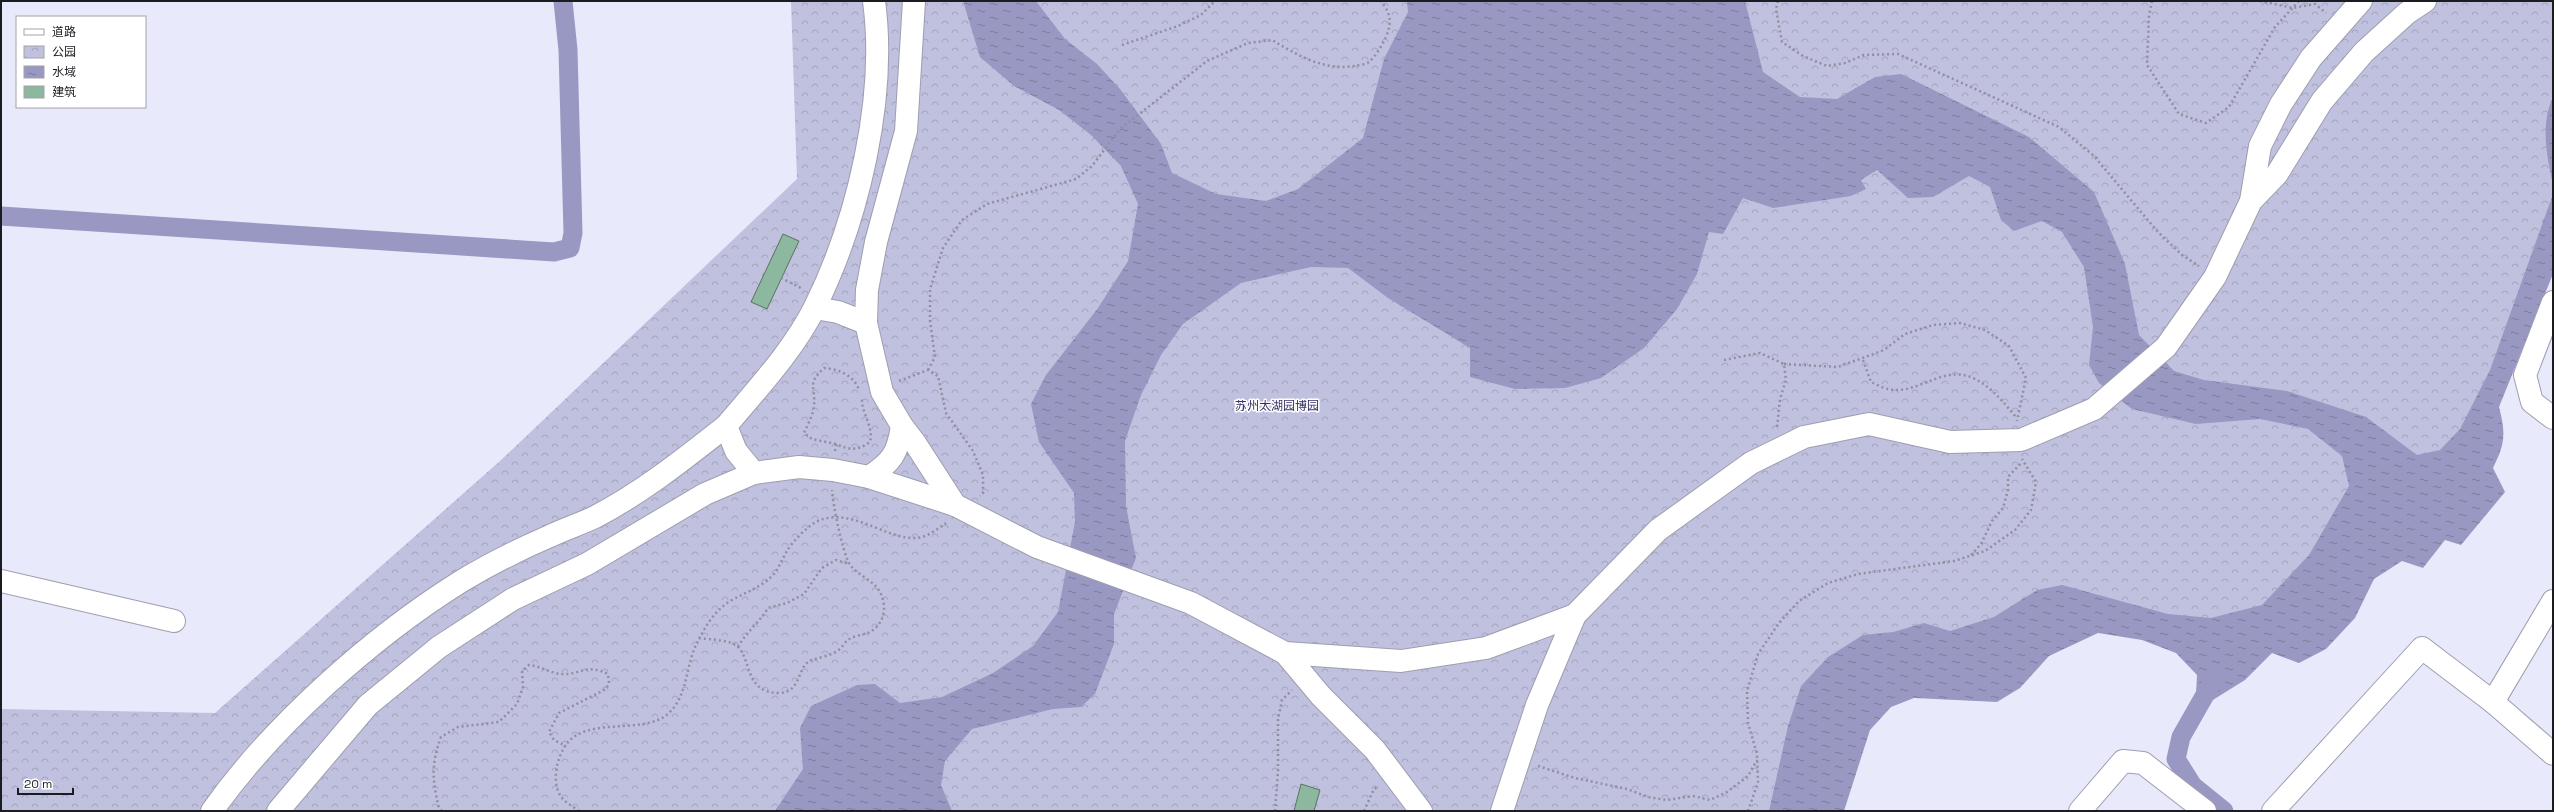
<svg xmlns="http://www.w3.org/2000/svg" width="2554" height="812" font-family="'Space Grotesk','Noto Sans SC',sans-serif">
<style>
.park{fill:url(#park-crowns)}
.water{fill:url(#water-ripples)}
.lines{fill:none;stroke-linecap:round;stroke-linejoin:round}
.canal{stroke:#9998c2;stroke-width:19}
.building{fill:#8bb89e;stroke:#5e6f65}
.minor-casing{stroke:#9e9eb0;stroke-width:24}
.path{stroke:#8f8f9d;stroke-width:2.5;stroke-dasharray:2 3;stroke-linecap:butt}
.minor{stroke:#fff;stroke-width:22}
.labels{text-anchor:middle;stroke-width:3;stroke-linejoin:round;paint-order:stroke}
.park-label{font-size:12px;fill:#363166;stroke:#fff}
</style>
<defs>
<pattern id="park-crowns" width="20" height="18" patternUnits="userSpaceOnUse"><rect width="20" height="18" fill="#c0c0df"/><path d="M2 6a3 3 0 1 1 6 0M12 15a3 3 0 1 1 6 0" fill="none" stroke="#a4a4bf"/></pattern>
<pattern id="water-ripples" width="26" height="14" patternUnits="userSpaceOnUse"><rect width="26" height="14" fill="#9998c2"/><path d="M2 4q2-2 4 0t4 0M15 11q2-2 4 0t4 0" fill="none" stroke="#7c7b9d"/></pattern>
</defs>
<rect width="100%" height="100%" fill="#e9e9fc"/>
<polygon class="park" points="791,1 2553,1 2553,221 2488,397 2430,478 2246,641 2119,623 1833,689 1796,811 1,811 1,709 215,713 500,461 797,179"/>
<g class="water">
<path d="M963 1H1036L1065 39 1097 64 1120 89 1161 144 1172 173 1216 194 1266 201 1298 189 1363 138 1384 59 1408 12 1407 1H1745L1763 72 1800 97 1837 99 1875 77 1901 74 2029 137 2094 192 2125 264 2139 335 2174 371 2204 380 2287 391 2366 417 2417 455 2440 450 2460 429 2490 370 2553 194V274L2499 407C2506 434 2505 444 2493 468L2505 492 2461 545 2445 540 2423 568 2402 561 2374 579 2355 618 2326 649 2299 663 2272 653 2245 680 2208 703 2196 694 2197 675 2176 653 2142 640 2098 633 2049 656 2020 688 1997 702 1914 698 1891 707 1870 730 1844 811H1769L1788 726 1801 686 1828 657 1863 635 1893 632 1924 623 1950 631 1994 617 2037 590 2062 585 2168 614 2211 618 2262 605 2309 555 2349 486 2342 456 2308 429 2260 419 2196 424 2132 409 2099 383 2089 365 2093 327 2084 267 2062 232 2042 221 2014 231 2001 220 1990 187 1969 176 1933 197 1908 198 1877 170 1861 180 1866 189 1851 196 1773 208 1743 198 1723 234 1709 232 1697 274 1677 309 1644 348 1601 378 1565 388 1515 389 1470 377V348L1388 298 1348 268 1311 267 1241 283 1183 324 1161 355 1141 395 1125 441 1126 506 1136 558 1114 614V644L1095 694 1081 707 1053 709 972 729 945 761 941 785 952 811H775L803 769 800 728 811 706 857 685 875 684 900 703 942 697 993 673 1033 646 1058 612 1075 522 1074 493 1039 442 1031 404 1046 375 1098 308 1128 261 1138 204 1121 166 1091 135 1059 110 1014 86 980 57Z"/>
<path d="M2553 97V185C2547 156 2540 125 2553 97Z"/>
</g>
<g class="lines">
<g class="canal">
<polyline points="1,216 554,252 570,248 573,233 568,50 563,1"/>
<polyline points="2214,679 2181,737 2176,759 2193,786 2224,811"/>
</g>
</g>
<g class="building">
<polygon points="783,234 799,241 767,309 751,302"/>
<polygon points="1301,784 1320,790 1314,811 1294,811"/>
</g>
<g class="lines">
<defs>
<g id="minor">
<polyline points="2251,201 2260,146 2281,104 2311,58 2361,1"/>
<polyline points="2553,302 2525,375 2532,402 2553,418"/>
<polyline points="815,308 838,312 866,323 882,392 902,426 915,443 955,505"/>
<polyline points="866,323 867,290 876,242 906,131 914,1"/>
<path d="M754 473 736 451 726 426C757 389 793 351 815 307 858 220 887 98 874 1"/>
<path d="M869 477C892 462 898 453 902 426"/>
<polyline points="1,581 174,621"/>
<polyline points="1285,653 1321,696 1375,750 1421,811"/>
<polyline points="2493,702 2553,754"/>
<path d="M212 811C273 725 371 638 460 582 488 565 520 549 550 536 565 529 580 524 595 517 643 492 684 459 726 426"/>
<polyline points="278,811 368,705 439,647 513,599 587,564 705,494 754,473 799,467 833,470 869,477 955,505 1037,547 1191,603 1285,653 1401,661 1486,648 1575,615 1658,530 1751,463 1804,437 1869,424 1950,442 2021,440 2094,409 2166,347 2215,277 2251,201 2277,174 2322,101 2364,52 2407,13 2425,1"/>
<polyline points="1502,811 1537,705 1575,615"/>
<polyline points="2080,811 2123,761 2143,763 2205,811"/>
<polyline points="2273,811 2422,648 2493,702 2553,601"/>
</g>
</defs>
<use href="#minor" class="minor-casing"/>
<g class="path">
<polyline points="1778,1 1776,9 1782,42 1803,56 1827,66 1845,63 1864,55 1898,54 2059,127 2094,156 2157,231 2182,255 2199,266"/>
<polyline points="2152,1 2149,16 2147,65 2179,114 2206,123 2229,107 2275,27 2299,1"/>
<polyline points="2260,1 2293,8 2315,4 2326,13"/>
<polyline points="1122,45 1178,26 1201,15 1215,1"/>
<polyline points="781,278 801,288"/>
<polyline points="1724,360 1760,353 1784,364 1786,380 1780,399 1777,428"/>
<path d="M1863 360 1871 382C1876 384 1882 388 1888 389 1917 396 1943 364 1973 378 1992 387 2003 402 2016 417"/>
<polyline points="1784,364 1838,367 1884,350 1905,334 1933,325 1960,323 1985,330 2009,346 2026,378 2017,421"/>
<path d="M928 370 935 357 930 321V289L943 248 962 220 987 204 1076 179 1092 166 1120 129 1207 61 1248 43 1272 40C1297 55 1324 71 1354 66 1358 65 1365 65 1369 62 1376 56 1382 45 1386 37 1392 22 1391 14 1381 1"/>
<polyline points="899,381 928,370 938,376 946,413 973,451 983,475 983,493 980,496"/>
<path d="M836 444 812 439 804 433C808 424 813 415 814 406 816 386 806 385 824 368 838 369 854 375 859 390"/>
<path d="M835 451 836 444C849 450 858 451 870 442 874 426 861 414 862 397"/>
<polyline points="1971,555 1981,544 1992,521 2003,508 2008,490 2008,477 2022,462"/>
<path d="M699 638C711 640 727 639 737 646 752 659 744 692 778 693 803 693 796 665 812 660 821 657 833 655 840 649 843 646 845 642 848 640 853 636 862 635 868 633 884 625 888 608 880 592 874 580 856 575 849 563 842 550 833 505 832 490"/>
<path d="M738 647C746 632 759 623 768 608L787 603 804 594 822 568 836 560 849 564"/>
<polyline points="1538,766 1575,778 1627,789 1648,797 1667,800 1693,796 1710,800 1727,792 1748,776 1757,760"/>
<path d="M442 811 439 808C432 779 431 765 441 737L458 727 499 722 517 704 523 687 522 671 529 665C541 666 552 674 562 674 582 675 585 663 608 674L609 683 606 689 559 713 549 732 554 740 566 746"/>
<path d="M579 811C574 807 566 803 562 798 550 783 557 754 569 741 592 717 646 735 669 713 689 694 685 664 698 641 706 625 716 609 732 600 748 591 760 588 773 575 779 568 782 559 787 551 793 541 808 525 820 520 854 508 886 540 917 538 928 537 937 529 946 523"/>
<polyline points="1275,811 1278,771 1278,719 1282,700 1292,690"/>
<polyline points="1364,811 1374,789 1379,786"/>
<polyline points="1748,811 1758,782 1757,754 1748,723 1747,691 1758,654 1779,623 1799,601 1828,583 1858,574 1954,561 1985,551 2015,530 2031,510 2036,482 2022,459"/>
</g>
<use href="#minor" class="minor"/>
</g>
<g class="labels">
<g class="park-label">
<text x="1277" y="410">苏州太湖园博园</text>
</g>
</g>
<rect width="2554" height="812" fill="none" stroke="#1b1b22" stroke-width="4"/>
<rect x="16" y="16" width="130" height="92" fill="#ffffff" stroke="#a4a4a7"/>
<rect x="24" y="29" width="20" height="6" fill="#ffffff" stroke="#a4a4a7"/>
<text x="52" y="36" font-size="12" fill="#1b1b22">道路</text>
<rect x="24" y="46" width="20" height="12" fill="url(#park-crowns)" stroke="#a4a4a7"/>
<text x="52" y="56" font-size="12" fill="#1b1b22">公园</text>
<rect x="24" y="66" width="20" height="12" fill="url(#water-ripples)" stroke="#a4a4a7"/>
<text x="52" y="76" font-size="12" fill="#1b1b22">水域</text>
<rect x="24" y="86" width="20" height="12" fill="#8bb89e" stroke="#a4a4a7"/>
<text x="52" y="96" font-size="12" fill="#1b1b22">建筑</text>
<path d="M18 788v6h55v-6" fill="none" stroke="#1b1b22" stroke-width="2"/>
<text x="24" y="788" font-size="12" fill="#1b1b22" stroke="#ffffff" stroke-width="3" paint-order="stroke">20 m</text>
</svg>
